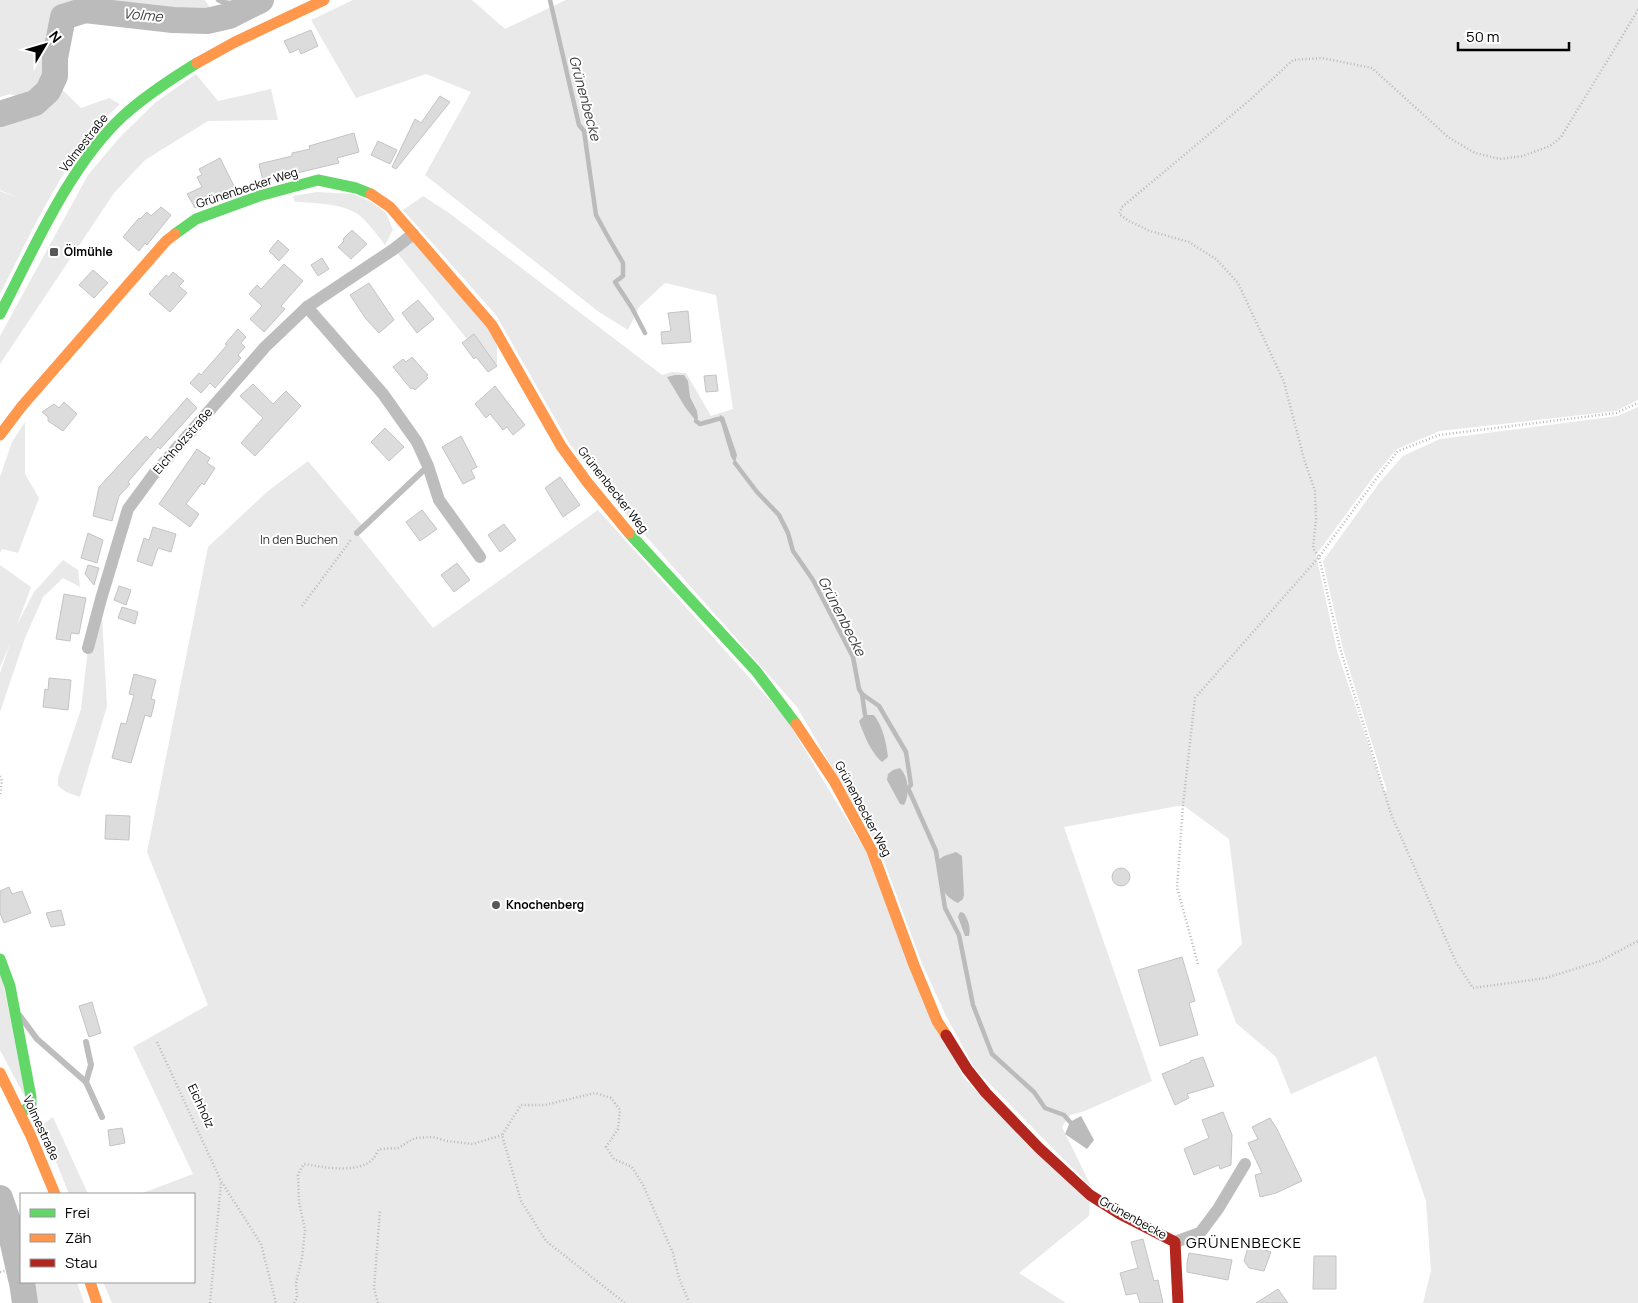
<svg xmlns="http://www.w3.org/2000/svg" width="1638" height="1303" font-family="Manrope,sans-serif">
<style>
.green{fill:#e9e9e9}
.water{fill:#bbb}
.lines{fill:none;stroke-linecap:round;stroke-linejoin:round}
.stream{stroke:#bbb;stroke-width:4.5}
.river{stroke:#bbb;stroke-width:26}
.building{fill:#dcdcdc;stroke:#c4c4c4}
.path{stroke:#b8b8b8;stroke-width:2.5;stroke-dasharray:1 2.5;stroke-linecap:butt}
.lane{stroke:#bdbdbd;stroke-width:6}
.street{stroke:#bdbdbd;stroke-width:12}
.fast{stroke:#63d668;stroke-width:11}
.slow{stroke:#ff974d;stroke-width:11}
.jam{stroke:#b3261e;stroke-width:11}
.poi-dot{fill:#595959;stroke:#fff;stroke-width:2}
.labels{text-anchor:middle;stroke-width:4;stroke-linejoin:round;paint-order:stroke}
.street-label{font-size:12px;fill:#000;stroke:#fff}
.poi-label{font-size:12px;font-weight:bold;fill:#000;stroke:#fff;text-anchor:start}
.park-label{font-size:12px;fill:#2e2e2e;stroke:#fff}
.water-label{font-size:14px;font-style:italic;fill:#3f3f3f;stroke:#fff}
.quarter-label{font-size:15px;letter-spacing:1px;fill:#000;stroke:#fff}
</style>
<rect width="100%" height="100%" fill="#fff"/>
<g class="green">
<path d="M0 0H205L214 14C197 20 180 27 162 27 135 28 99 7 75 17 69 20 64 24 58 27L55 26 47 75 81 108 109 98 120 104C66 153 33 230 0 294V191L21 199 0 190V120L19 113 34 103 10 94 0 97Z"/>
<polygon points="353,0 472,0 505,29 566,0 1638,0 1638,400 1616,411 1440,431 1397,449 1374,476 1316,555 1337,651 1384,791 1387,791 1343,649 1323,561 1380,482 1403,456 1440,439 1618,416 1638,407 1638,1303 1423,1303 1431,1271 1426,1201 1376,1056 1291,1094 1276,1057 1236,1023 1217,970 1242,944 1229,839 1183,805 1064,827 1152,1081 1085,1111 1070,1115 1062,1127 1092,1188 975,1069 946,1016 921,961 879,848 797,707 613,499 569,443 496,315 403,210 423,196 449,213 662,375 672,372 686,373 711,416 733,409 716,295 665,283 639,307 628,330 599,312 425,175 471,92 426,74 356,98 311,20"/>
<polygon points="196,74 218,101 271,89 278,120 208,121 145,160 114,193 0,364 0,336 88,175 121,136 156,102"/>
<path d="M317 192 353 194 371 202 386 213 393 230 385 245C378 236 366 219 356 213 339 203 314 203 295 202L293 196Z"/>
<polygon points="410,236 492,325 497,346 497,366 474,334 467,339 394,249"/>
<polygon points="25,422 25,474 39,498 18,553 2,549 0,553 0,477 12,442"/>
<polygon points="308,461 362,525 357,533 433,628 598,510 785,717 866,851 963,1077 1090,1203 1089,1216 1019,1273 1066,1303 112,1303 103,1282 194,1282 194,1194 140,1194 193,1174 133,1047 208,1005 147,852 208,547 268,491"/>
<polygon points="63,560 78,570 80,587 63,578 43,597 25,638 0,712 0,673 10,644 0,667 0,565 31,587 17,625 34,592"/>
<polygon points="101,599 107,706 80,797 66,792 58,786 58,778 81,709 88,649"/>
<polygon points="0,966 26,1099 0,1050"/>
<polygon points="53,1117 88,1194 69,1194 51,1149 39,1127"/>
<polygon points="22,1282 77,1282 84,1303 25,1303"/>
</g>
<g class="water">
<polygon points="675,375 684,375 688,381 690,397 697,411 698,418 696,421 685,407 667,377"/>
<polygon points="720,415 724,417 737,455 735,463 731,457 721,423 718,419"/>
<path d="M865 715H874C883 727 886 742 888 757L882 762C871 753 864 735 859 721Z"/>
<path d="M900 768C909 777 910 795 904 805L900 804 887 780 888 774 893 770Z"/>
<path d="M956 852 962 856 964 895 963 899 958 903C938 894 941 879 938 860L944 856Z"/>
<path d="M960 912 964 913C968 920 971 927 969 936H965L958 917Z"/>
<polygon points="1081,1116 1094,1140 1087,1149 1065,1134 1070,1122"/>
</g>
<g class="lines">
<g class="stream">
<polyline points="218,0 222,2 249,5"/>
<polyline points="550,0 579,125 584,131 596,215 608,237 623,263 623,276 615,282 632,308 645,333"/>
<polyline points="696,421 700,424 718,419"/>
<polyline points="735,463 757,492 779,515 788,533 793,551 813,580 853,657 859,689 862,694 879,706 906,752 911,785 908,788 936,851 945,908 959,935 973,1005 992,1054 1034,1092 1045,1108 1064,1115 1070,1122"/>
<polyline points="862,694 865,715"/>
</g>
<g class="river">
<polyline points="0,114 35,103 48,91 55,76 55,58 63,17 85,10 173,20 207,21 229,16 261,0"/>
<polyline points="0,1198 8,1221 21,1279"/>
<polyline points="22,1282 25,1303"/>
</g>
</g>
<g class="building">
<polygon points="311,30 318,46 301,54 299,49 290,53 284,41"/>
<polygon points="440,96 450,102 396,169 392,167 415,119 421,123"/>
<polygon points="354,133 359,152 337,158 339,163 263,181 259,164 292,156 292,153 310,149 309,146"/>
<polygon points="378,141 397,150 390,164 371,155"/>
<polygon points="220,158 235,188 195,208 187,194 202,187 197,177 202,175 199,169"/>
<polygon points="161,207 171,215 147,245 145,243 139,251 123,237 139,218 140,219 147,212 151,216"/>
<polygon points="352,230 367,244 351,259 338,247 344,241 343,239"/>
<polygon points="278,240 289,250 279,261 269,251"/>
<polygon points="322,258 329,269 318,276 311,265"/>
<polygon points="284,264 303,281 281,306 285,309 264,332 250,319 262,306 249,294 257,285 261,289"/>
<polygon points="93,270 108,283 94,298 79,285"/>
<polygon points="173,272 184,281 179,286 187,293 170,312 149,294 166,275 169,277"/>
<polygon points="369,283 394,320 379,333 366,319 350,295"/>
<polygon points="418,300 434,319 417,333 402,313"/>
<polygon points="688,311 691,342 662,344 661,332 671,331 668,313"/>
<polygon points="238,329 246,337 241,343 245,347 238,355 241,358 215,388 210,383 201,393 190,383 199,373 201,375 227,345 225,344"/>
<polygon points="474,334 497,366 488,372 476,357 474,359 462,343"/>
<polygon points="412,357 428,375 426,376 428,378 415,390 413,388 411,389 393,367 403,359 406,362"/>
<polygon points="716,375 718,391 706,392 704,376"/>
<polygon points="253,384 273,404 286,391 301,406 255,456 241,443 263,418 240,396"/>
<polygon points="495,386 525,425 513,435 507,427 503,430 490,414 486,418 475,404"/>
<polygon points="187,398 197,408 160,449 158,447 128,482 130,484 119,496 112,521 93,516 99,487 146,436 150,440"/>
<polygon points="64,402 77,414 63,431 48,421 48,417 42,412 54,404 59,408"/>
<polygon points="385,428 404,447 389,461 371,442"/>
<polygon points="461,436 477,467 471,470 475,478 463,484 442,447"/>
<polygon points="197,449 210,458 207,463 215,468 204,485 202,483 186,504 199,514 190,527 159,504"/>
<polygon points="560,477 580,505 563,517 545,488"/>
<polygon points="422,510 437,529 420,541 406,522"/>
<polygon points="504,524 516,540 500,552 488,535"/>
<polygon points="153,527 176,534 171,552 158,548 152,566 137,561 144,538 149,540"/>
<polygon points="88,533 103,540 97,563 81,558"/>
<polygon points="457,563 470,580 454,592 441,575"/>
<polygon points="88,565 99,568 94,585 85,574"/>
<polygon points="119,586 131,590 126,605 114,600"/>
<polygon points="64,594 86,598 79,634 71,633 70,641 56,639"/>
<polygon points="122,607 138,612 135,624 118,618"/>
<polygon points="134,674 156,680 151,699 155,700 151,717 145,715 131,763 112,758 121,723 126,724 134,695 129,694"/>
<polygon points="49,678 71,680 68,710 43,707 45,689 48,690"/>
<polygon points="106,815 130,816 129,840 105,839"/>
<circle cx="1121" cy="877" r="9"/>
<polygon points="9,887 12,894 22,891 31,913 4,923 0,913 0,891"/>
<polygon points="61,910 65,925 51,927 46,913"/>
<polygon points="1182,957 1195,1001 1189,1003 1198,1035 1160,1046 1138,970"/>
<polygon points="92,1002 101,1033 89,1037 79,1006"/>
<polygon points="1203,1057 1214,1086 1187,1094 1189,1098 1175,1105 1162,1074 1191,1062 1190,1061"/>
<polygon points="1223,1112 1232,1135 1231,1165 1220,1169 1219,1165 1194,1175 1184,1149 1209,1138 1202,1120"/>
<polygon points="1270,1118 1277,1129 1302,1181 1276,1193 1260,1197 1255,1175 1262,1173 1248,1143 1258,1139 1252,1127"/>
<polygon points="122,1128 125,1143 110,1146 108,1130"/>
<polygon points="1143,1239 1154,1281 1158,1280 1163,1303 1140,1303 1137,1293 1126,1295 1120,1273 1138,1268 1131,1242"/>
<polygon points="1249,1244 1271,1252 1264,1271 1249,1268 1244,1261"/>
<polygon points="1189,1253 1232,1260 1228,1280 1187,1272 1187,1263"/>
<polygon points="1314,1256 1336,1256 1336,1289 1313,1289"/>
<polygon points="1278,1289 1288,1303 1256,1303"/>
</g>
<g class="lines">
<g class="path">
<polyline points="1638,10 1561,137 1550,146 1523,156 1500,159 1475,153 1448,137 1372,68 1322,58 1293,60 1251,99 1122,207 1119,214 1129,221 1150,231 1189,242 1216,259 1238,283 1284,382 1304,459 1315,491 1316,519 1313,548 1319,557 1340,648 1391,814 1456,962 1473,988 1546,978 1600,961 1638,941"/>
<polyline points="302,606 351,540"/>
<polyline points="0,776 2,781 0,796"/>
<polyline points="1198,964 1177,887 1183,805 1195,698 1319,557 1376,479 1398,451 1439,435 1616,413 1638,403"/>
<polyline points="157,1042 221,1181 261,1244 276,1303"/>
<polyline points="0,1272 21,1267"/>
<polyline points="210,1303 221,1182"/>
<path d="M294 1303 297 1298 296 1283 302 1258 305 1230 299 1202 298 1174 304 1164C323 1167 356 1174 372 1160 375 1157 377 1152 379 1149L398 1148 415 1138 433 1137 447 1141 473 1144 502 1135"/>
<polyline points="378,1303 374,1288 380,1210"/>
<polyline points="625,1303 546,1241 521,1201 502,1135 521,1105 545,1105 595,1093 611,1098 620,1110 618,1129 606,1147 614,1159 632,1167 643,1185 673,1253 679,1278 689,1302"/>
</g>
<g class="lane">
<polyline points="357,533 428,466"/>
<polyline points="20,1016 37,1039 86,1082 102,1117"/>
<polyline points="86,1042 91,1065 86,1082"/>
</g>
<g class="street">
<polyline points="307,307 383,394 417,442 428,466 439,500 480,557"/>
<polyline points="88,648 101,599 128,509 153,475 265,347 307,307 394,249 413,234"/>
<polyline points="1175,1242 1200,1233 1218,1209 1245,1164"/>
</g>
<g class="fast">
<polyline points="175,234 196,219 259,196 318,180 356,188 371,194"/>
<path d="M0 314C34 249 69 166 123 116 145 96 171 79 197 63"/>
<polyline points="629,533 756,671 796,724"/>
<polyline points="0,959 10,986 31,1097 31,1106 20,1113"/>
</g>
<g class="slow">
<polyline points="197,63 235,42 324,0"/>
<polyline points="371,194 390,207 492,325 561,446 587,482 629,533"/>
<polyline points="0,435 22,406 166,241 175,234"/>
<polyline points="796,724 834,781 872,851 914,965 937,1021 946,1035"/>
<polyline points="0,1073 30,1134 55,1194"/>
<polyline points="90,1282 97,1303"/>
</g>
<polyline class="jam" points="946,1035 967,1069 986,1093 1039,1148 1090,1195 1120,1214 1175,1242 1178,1303"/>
</g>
<g class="poi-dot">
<rect x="49" y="247" width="10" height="10" rx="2.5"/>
<circle cx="496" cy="905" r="5"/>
</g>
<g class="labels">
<g class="street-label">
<text transform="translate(84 143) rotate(-52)" y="4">Volmestraße</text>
<text transform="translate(247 188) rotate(-18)" y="4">Grünenbecker Weg</text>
<text transform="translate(183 441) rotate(-49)" y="4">Eichholzstraße</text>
<text transform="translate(613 490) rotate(52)" y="4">Grünenbecker Weg</text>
<text transform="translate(863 809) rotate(62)" y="4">Grünenbecker Weg</text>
<text transform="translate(201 1106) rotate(65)" y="4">Eichholz</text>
<text transform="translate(41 1128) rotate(65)" y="4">Volmestraße</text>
<text transform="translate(1133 1218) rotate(29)" y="4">Grünenbecke</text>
</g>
<g class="poi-label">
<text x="64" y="256">Ölmühle</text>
<text x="506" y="909">Knochenberg</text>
</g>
<g class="park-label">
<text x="299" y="544">In den Buchen</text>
</g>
<g class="water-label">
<text transform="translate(143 15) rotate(5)" y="5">Volme</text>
<text transform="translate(585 98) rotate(75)" y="5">Grünenbecke</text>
<text transform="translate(842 616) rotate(63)" y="5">Grünenbecke</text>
</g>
<g class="quarter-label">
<text x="1244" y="1248">GRÜNENBECKE</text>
</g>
</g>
<rect x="20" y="1193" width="175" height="90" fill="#ffffff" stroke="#999999"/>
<rect x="30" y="1209" width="25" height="8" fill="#63d668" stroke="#999999"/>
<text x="65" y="1218" font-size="15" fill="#000000">Frei</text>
<rect x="30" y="1234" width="25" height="8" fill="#ff974d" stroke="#999999"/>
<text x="65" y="1243" font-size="15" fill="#000000">Zäh</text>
<rect x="30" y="1259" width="25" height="8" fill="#b3261e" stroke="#999999"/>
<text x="65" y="1268" font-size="15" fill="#000000">Stau</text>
<g transform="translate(45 45) rotate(52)" stroke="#ffffff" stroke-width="4" paint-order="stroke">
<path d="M0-4L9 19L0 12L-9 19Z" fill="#000000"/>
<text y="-8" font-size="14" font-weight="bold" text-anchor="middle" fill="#000000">N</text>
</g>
<path d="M1458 42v8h111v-8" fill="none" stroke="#000000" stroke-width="2.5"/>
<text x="1466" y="42" font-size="15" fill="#000000" stroke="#ffffff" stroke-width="4" paint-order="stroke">50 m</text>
</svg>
